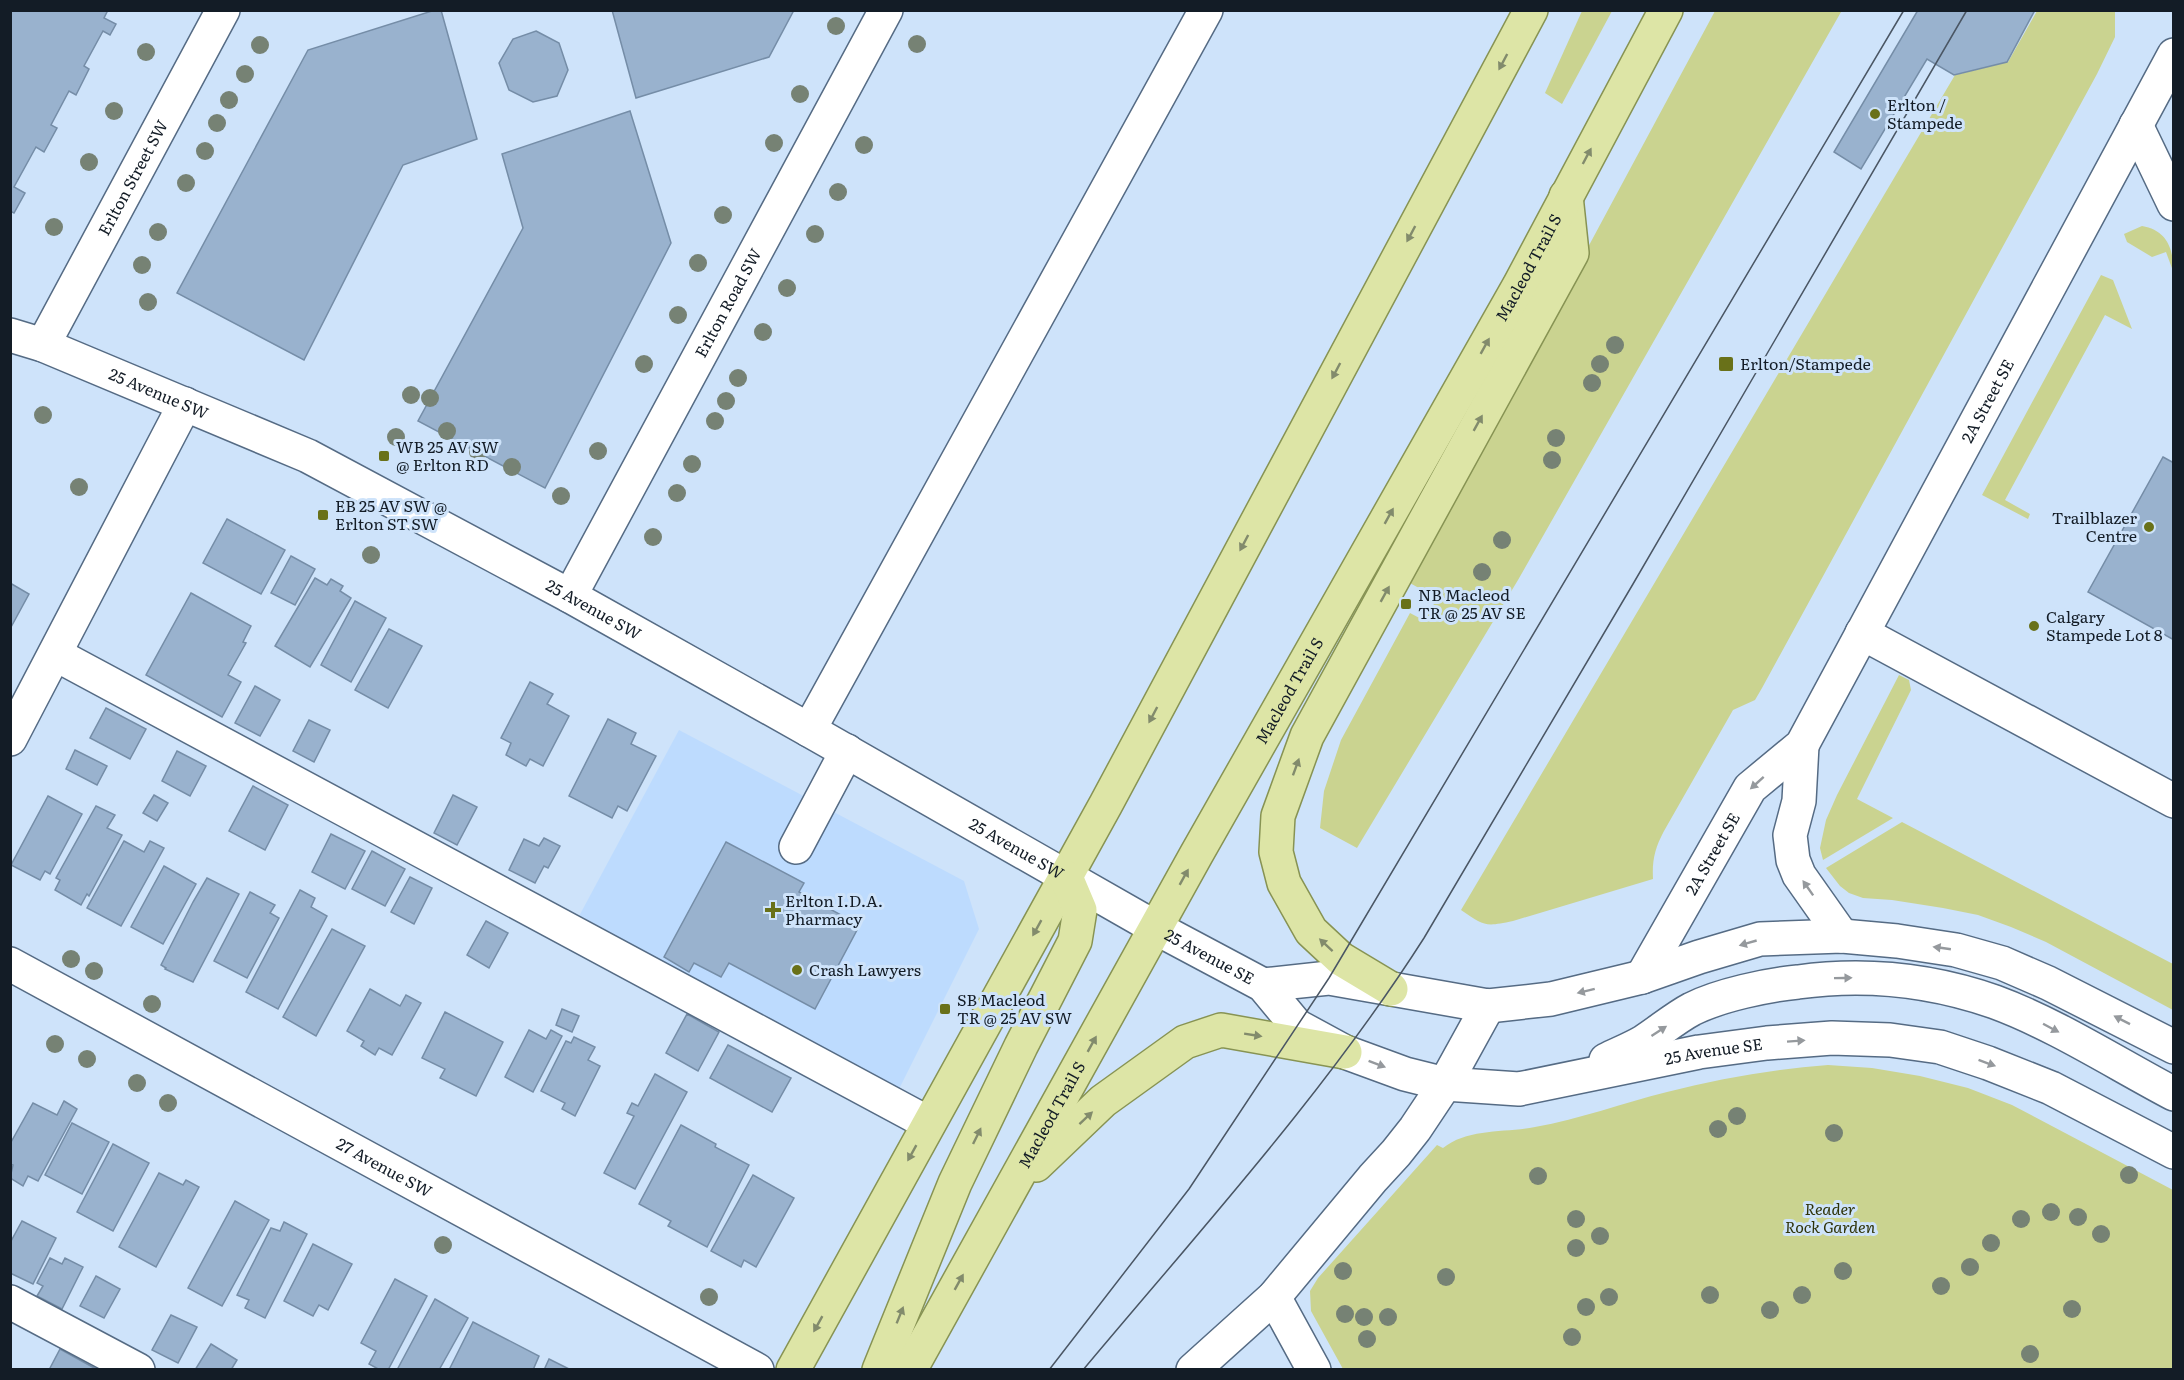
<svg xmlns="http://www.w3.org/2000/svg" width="2184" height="1380" font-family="Literata,serif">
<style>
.built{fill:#bddbfe}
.green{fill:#cad390}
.building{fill:#99b2ce;stroke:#758da7;stroke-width:1.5}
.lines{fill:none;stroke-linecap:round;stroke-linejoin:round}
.minor-casing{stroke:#556b84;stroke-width:36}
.major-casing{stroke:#879353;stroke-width:36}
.minor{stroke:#fff;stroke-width:33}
.major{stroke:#dde5a6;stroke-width:33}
.tram{stroke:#4a5664;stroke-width:1.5}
.tree{fill:#768274}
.oneway{fill:#828b6c}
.oneway2{fill:#95999d}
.poi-dot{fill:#697119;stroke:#cee3fa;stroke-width:2}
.labels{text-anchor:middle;stroke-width:6;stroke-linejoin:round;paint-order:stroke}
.poi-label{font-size:16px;fill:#131c26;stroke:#cee3fa;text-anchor:start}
.street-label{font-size:16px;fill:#131c26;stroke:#cee3fa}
.park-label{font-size:16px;font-style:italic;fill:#2e3207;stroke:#cee3fa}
</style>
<rect width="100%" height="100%" fill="#cee3fa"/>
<polygon class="built" points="679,730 964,881 979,929 886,1115 570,933"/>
<g class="green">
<polygon points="1582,11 1612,11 1562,104 1545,93"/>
<polygon points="1715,11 1878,11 1841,12 1518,580 1357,848 1320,828 1324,791 1341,740 1410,613 1425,621 1437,598 1408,582"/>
<path d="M2037 11H2115V37L2097 74 1762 688 1755 700 1733 710 1664 831C1655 848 1652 860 1653 879L1513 921C1485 927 1484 926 1461 910L1955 75 2008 62Z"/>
<path d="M2142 226C2166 230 2174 248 2173 271L2166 252 2152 257 2127 242 2124 234Z"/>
<polygon points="2101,275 2113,280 2132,329 2105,315 2005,500 2030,514 2028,519 1982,495"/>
<polygon points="1899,675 1909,680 1911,690 1857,799 1893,818 1823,860 1820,848 1826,820 1837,795"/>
<polygon points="1902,822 2173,964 2173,1010 2046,942 2011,927 1978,915 1943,908 1892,900 1863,898 1849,893 1840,886 1826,868"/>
<path d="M1828 1065 1872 1068 1920 1076 1968 1088 2012 1105 2173 1190V1369H1343L1311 1311 1310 1291 1318 1278 1437 1145 1443 1148C1468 1128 1504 1133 1535 1127 1580 1119 1623 1103 1667 1092 1720 1078 1774 1069 1828 1065Z"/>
</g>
<g class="building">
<polygon points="10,10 108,10 104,18 116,24 110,35 103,31 84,66 89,69 76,95 69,91 51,125 57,128 44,152 36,147 14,187 25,193 14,213 10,211"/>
<polygon points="435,10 441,10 477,139 403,165 304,360 177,293 308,50"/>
<polygon points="612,10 794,10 769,57 636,98"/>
<polygon points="1918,10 2035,10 2007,62 1954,75 1927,59 1861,169 1834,152"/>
<polygon points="536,31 559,43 568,70 557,96 533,102 509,90 499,63 513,39"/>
<polygon points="630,111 671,243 545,488 418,421 523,228 502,154"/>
<polygon points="2163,457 2174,463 2174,640 2088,592"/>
<polygon points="227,519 285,550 261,594 203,563"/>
<polygon points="291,556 315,569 295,605 271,593"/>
<polygon points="315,578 327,585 331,579 343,586 340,591 351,598 310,667 275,646"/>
<polygon points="10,583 29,594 10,629"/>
<polygon points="191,593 251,626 243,642 246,643 228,675 241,682 222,717 146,675"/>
<polygon points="355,601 386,618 351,682 321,665"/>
<polygon points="389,629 422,646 388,708 355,690"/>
<polygon points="530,682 553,694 547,704 569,716 543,766 530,759 526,766 506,755 511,743 501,738"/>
<polygon points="255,686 280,700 260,736 235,723"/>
<polygon points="106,708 146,729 130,759 90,738"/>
<polygon points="608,719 636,733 631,744 656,756 627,811 618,806 612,818 569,796"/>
<polygon points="309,720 330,730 314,762 293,751"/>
<polygon points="75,750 107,766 97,785 66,769"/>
<polygon points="177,751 206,766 190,796 162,781"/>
<polygon points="253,786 288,805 265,850 229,831"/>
<polygon points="154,795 168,803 157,821 143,813"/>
<polygon points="453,795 477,807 457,845 434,833"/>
<polygon points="48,796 82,814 50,874 45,871 40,880 11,865"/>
<polygon points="96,806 115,815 107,828 122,835 89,896 87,894 81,905 55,890 60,880 56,878"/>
<polygon points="331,834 365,851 345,889 312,872"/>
<polygon points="544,838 560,846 548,868 544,866 535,883 509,870 524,839 539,846"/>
<polygon points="124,841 144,852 150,841 164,848 121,926 87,908"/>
<polygon points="726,842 804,883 799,892 852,921 850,926 857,930 815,1009 729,963 721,977 694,963 689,972 664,957"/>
<polygon points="372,851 405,869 385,906 352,889"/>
<polygon points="164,866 196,884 163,944 131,927"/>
<polygon points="410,877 432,888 414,924 391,912"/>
<polygon points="207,878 239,894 193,982 165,969 166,968 161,965 193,902"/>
<polygon points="300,890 315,898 311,907 327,916 278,1009 246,992"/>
<polygon points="250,892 275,905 270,913 279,918 247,978 214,961"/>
<polygon points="486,921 508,933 489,968 467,955"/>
<polygon points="332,929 365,946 316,1036 283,1017"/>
<polygon points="370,989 400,1006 406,995 421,1003 392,1055 379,1048 375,1055 361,1046 364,1041 347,1031"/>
<polygon points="562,1009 579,1016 572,1032 556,1025"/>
<polygon points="445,1012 503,1042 476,1096 440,1078 445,1069 422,1058"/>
<polygon points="687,1014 719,1032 698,1071 666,1053"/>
<polygon points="529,1030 546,1039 551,1030 562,1036 533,1092 505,1077"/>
<polygon points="574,1037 595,1047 588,1060 600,1066 575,1116 562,1109 565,1103 541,1091 566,1041 571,1043"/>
<polygon points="728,1045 791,1078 772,1112 710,1078"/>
<polygon points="655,1074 687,1092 635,1189 604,1173 634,1116 627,1113 632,1103 638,1106"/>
<polygon points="64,1101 77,1109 38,1181 28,1176 23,1186 10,1178 13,1165 10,1164 10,1144 33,1103 57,1115"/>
<polygon points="72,1123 109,1142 82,1194 45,1175"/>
<polygon points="681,1125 716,1144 715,1147 749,1165 707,1247 668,1226 671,1221 639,1204"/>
<polygon points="113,1144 149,1163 113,1231 77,1212"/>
<polygon points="159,1173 183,1185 186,1180 199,1187 156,1267 119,1247"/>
<polygon points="753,1175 794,1198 756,1267 744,1260 741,1267 711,1251"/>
<polygon points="235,1201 269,1220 222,1306 188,1288"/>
<polygon points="22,1221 56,1238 33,1284 10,1273 10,1243"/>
<polygon points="284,1222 307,1234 265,1318 245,1308 249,1300 237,1295 271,1228 280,1231"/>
<polygon points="313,1244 352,1264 328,1310 319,1305 313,1316 284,1301"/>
<polygon points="50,1258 62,1264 65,1258 83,1267 62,1309 37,1296 43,1286 37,1283"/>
<polygon points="96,1276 120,1289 104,1318 80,1306"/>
<polygon points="395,1279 427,1296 388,1370 380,1370 369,1364 376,1351 361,1343"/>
<polygon points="435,1299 468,1318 439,1370 397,1370"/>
<polygon points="171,1315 197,1327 178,1363 152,1350"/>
<polygon points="473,1322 539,1356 533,1370 449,1370"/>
<polygon points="211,1344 237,1360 231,1370 195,1370"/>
<polygon points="60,1349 98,1370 49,1370"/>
<polygon points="549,1359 571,1370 544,1370"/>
</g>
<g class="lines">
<defs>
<g id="minor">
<polyline points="2136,125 2174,204"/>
<path id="s1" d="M10 335 43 345 308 456 570 596 809 730 1156 928 1263 985 1297 1026 1345 1052 1405 1074 1445 1084 1519 1089 1699 1052 1767 1043 1832 1038 1890 1040 1940 1047 1988 1063 2051 1088 2174 1152"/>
<path id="s2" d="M43 345 223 10"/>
<path id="s3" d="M570 596 886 10"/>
<polyline points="1862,633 2174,801"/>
<polyline points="55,654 928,1123"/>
<polyline points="809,730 1206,10"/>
<polyline points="10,739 185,404"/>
<polyline points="1802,745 1799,801 1790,835 1793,860 1799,875 1842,936"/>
<polyline points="796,847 847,751"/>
<path id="s4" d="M10 964 757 1370"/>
<path id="s5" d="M1642 977 1750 788 1802 745 2174 55"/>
<polyline points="1263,985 1329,978 1488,1006 1551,999 1642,977 1699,957 1760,939 1842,936 1897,941 1956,950 2002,963 2048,983 2174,1047"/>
<path d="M1606 1060C1618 1054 1631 1049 1643 1042 1660 1031 1675 1018 1692 1009 1720 995 1767 985 1798 982 1864 973 1932 980 1995 1002 2055 1024 2117 1064 2174 1094"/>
<polyline points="1274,1297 1314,1370"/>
<polyline points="10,1302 138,1370"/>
<polyline points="1193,1370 1274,1297 1373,1178 1396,1153 1415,1129 1445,1084 1488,1006"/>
</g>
<g id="major">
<polyline points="1391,989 1341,959 1311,931 1284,883 1276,852 1278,816 1307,736 1572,253 1566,196"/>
<polyline points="1036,1165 1103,1101 1185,1042 1221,1030 1345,1052"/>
<polyline points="793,1370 1106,804 1531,10"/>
<polyline points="879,1370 955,1183 1021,1046 1075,941 1080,910 1066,877"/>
<path id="s6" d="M910 1370 1196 855 1519 286 1666 10"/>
</g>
</defs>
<use href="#minor" class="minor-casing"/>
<use href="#major" class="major-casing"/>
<use href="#minor" class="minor"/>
<use href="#major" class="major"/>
<g class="tram">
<polyline points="1049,1370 1189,1189 1329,978 1904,10"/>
<path d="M1083 1370C1201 1229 1325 1093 1424 938L1633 584 1967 10"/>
</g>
</g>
<g class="tree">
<circle cx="836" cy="26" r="9"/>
<circle cx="917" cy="44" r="9"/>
<circle cx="260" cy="45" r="9"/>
<circle cx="146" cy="52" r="9"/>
<circle cx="245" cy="74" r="9"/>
<circle cx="800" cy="94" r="9"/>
<circle cx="229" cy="100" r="9"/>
<circle cx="114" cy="111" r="9"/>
<circle cx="217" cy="123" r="9"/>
<circle cx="774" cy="143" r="9"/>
<circle cx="864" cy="145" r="9"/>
<circle cx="205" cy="151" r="9"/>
<circle cx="89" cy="162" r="9"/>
<circle cx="186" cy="183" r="9"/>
<circle cx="838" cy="192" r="9"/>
<circle cx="723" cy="215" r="9"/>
<circle cx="54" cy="227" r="9"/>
<circle cx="158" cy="232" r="9"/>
<circle cx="815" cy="234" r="9"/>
<circle cx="698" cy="263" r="9"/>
<circle cx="142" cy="265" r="9"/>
<circle cx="787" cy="288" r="9"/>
<circle cx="148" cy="302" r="9"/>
<circle cx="678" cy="315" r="9"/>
<circle cx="763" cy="332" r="9"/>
<circle cx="1615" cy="345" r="9"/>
<circle cx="644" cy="364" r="9"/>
<circle cx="1600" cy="364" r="9"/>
<circle cx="738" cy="378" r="9"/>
<circle cx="1592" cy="383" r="9"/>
<circle cx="411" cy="395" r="9"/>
<circle cx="430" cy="398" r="9"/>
<circle cx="726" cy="401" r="9"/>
<circle cx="43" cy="415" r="9"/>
<circle cx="715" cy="421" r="9"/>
<circle cx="447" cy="431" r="9"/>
<circle cx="396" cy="437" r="9"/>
<circle cx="1556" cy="438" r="9"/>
<circle cx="598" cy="451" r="9"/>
<circle cx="478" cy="452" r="9"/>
<circle cx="1552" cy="460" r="9"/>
<circle cx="692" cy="464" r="9"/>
<circle cx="512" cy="467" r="9"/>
<circle cx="79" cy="487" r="9"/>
<circle cx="677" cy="493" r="9"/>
<circle cx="561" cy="496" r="9"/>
<circle cx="653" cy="537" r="9"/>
<circle cx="1502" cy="540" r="9"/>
<circle cx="371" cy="555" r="9"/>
<circle cx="1482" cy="572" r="9"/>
<circle cx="71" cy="959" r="9"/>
<circle cx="94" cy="971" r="9"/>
<circle cx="152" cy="1004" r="9"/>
<circle cx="55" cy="1044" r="9"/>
<circle cx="87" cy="1059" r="9"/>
<circle cx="137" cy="1083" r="9"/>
<circle cx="168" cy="1103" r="9"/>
<circle cx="1737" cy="1116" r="9"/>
<circle cx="1718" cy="1129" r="9"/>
<circle cx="1834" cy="1133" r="9"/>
<circle cx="2129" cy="1175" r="9"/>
<circle cx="1538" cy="1176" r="9"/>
<circle cx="2051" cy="1212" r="9"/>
<circle cx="2078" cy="1217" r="9"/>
<circle cx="1576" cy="1219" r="9"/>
<circle cx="2021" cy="1219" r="9"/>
<circle cx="2101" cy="1234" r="9"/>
<circle cx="1600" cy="1236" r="9"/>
<circle cx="1991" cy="1243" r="9"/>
<circle cx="443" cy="1245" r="9"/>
<circle cx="1576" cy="1248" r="9"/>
<circle cx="1970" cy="1267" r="9"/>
<circle cx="1343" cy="1271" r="9"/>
<circle cx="1843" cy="1271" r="9"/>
<circle cx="1446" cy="1277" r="9"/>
<circle cx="1941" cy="1286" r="9"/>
<circle cx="1710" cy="1295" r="9"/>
<circle cx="1802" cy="1295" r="9"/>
<circle cx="709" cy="1297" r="9"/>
<circle cx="1609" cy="1297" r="9"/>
<circle cx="1586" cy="1307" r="9"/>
<circle cx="2072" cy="1309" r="9"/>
<circle cx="1770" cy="1310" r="9"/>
<circle cx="1345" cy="1314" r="9"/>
<circle cx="1364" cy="1317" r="9"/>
<circle cx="1388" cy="1317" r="9"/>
<circle cx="1572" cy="1337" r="9"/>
<circle cx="1367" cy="1339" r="9"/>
<circle cx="2030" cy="1354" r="9"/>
</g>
<defs><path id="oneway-solid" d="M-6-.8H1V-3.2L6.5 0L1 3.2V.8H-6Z" transform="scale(1.5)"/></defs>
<g class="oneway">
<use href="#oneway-solid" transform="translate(1503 62) rotate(118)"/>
<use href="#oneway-solid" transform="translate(1587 156) rotate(-62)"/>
<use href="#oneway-solid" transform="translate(1411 234) rotate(118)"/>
<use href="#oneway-solid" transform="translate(1485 346) rotate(-61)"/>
<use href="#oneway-solid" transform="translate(1336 371) rotate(118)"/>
<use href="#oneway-solid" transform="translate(1478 423) rotate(-61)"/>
<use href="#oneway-solid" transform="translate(1389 516) rotate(-61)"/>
<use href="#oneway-solid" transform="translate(1244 543) rotate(118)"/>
<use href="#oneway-solid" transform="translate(1385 594) rotate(-61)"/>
<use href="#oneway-solid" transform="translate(1153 715) rotate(118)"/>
<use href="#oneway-solid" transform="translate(1296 767) rotate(-70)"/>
<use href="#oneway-solid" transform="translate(1184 877) rotate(-61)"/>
<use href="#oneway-solid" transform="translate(1037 928) rotate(119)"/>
<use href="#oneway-solid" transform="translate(1326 945) rotate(-137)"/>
<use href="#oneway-solid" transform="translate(1253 1035) rotate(9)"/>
<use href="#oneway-solid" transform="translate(1092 1044) rotate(-61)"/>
<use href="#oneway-solid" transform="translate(1086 1118) rotate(-43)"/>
<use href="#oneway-solid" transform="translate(977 1136) rotate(-64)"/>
<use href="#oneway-solid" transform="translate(912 1153) rotate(119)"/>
<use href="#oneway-solid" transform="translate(959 1282) rotate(-61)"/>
<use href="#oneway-solid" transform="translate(900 1315) rotate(-68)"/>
<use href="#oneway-solid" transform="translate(818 1324) rotate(119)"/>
</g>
<g class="oneway2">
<use href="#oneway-solid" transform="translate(1757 783) rotate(138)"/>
<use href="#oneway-solid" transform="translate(1808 888) rotate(-125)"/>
<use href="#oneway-solid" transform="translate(1748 943) rotate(164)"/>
<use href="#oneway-solid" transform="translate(1942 948) rotate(-172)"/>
<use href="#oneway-solid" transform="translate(1843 978) rotate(-1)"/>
<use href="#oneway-solid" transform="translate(1586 991) rotate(166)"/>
<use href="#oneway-solid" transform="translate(2122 1020) rotate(-153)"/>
<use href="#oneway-solid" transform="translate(2051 1028) rotate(28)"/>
<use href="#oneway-solid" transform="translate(1659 1031) rotate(-33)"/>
<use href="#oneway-solid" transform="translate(1796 1041) rotate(-4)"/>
<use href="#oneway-solid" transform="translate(1987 1063) rotate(20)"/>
<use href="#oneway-solid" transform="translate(1377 1064) rotate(21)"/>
</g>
<g class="poi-dot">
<circle cx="1875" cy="114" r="6"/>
<rect x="1718" y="356" width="16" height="16" rx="3"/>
<rect x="378" y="450" width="12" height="12" rx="3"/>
<rect x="317" y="509" width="12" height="12" rx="3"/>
<circle cx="2149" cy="527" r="6"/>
<rect x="1400" y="598" width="12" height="12" rx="3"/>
<circle cx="2034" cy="626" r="6"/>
<path d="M770 901h6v6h6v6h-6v6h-6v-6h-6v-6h6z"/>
<circle cx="797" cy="970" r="6"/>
<rect x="939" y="1003" width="12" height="12" rx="3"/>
</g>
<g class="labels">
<g class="poi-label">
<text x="1887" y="111">Erlton /<tspan x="1887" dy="18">Stampede</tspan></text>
<text x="1740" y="370">Erlton/Stampede</text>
<text x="396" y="453">WB 25 AV SW<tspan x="396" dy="18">@ Erlton RD</tspan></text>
<text x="335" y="512">EB 25 AV SW @<tspan x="335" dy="18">Erlton ST SW</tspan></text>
<text x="2137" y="524" text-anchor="end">Trailblazer<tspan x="2137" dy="18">Centre</tspan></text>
<text x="1418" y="601">NB Macleod<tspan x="1418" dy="18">TR @ 25 AV SE</tspan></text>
<text x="2046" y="623">Calgary<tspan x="2046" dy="18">Stampede Lot 8</tspan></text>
<text x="785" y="907">Erlton I.D.A.<tspan x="785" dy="18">Pharmacy</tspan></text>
<text x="809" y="976">Crash Lawyers</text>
<text x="957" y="1006">SB Macleod<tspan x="957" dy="18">TR @ 25 AV SW</tspan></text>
</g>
<g class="street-label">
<text dy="6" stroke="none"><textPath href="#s2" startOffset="190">Erlton Street SW</textPath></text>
<text dy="6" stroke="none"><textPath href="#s6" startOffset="1264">Macleod Trail S</textPath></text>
<text dy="6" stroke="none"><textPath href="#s3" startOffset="333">Erlton Road SW</textPath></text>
<text dy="6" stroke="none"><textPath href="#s1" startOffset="160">25 Avenue SW</textPath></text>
<text dy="6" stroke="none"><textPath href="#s5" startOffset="676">2A Street SE</textPath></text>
<text dy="6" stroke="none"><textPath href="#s1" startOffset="646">25 Avenue SW</textPath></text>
<text dy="6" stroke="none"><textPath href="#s6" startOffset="778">Macleod Trail S</textPath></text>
<text dy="6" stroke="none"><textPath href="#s1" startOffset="1132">25 Avenue SW</textPath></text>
<text dy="6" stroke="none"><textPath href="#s5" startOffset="142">2A Street SE</textPath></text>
<text dy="6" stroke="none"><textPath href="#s1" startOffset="1353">25 Avenue SE</textPath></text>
<text dy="6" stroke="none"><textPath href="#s1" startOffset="1899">25 Avenue SE</textPath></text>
<text dy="6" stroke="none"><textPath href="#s6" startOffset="292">Macleod Trail S</textPath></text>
<text dy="6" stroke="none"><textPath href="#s4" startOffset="426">27 Avenue SW</textPath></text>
</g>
<g class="park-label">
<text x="1830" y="1215">Reader<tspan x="1830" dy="18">Rock Garden</tspan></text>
</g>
</g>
<rect width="2184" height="1380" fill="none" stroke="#131c26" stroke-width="24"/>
</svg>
